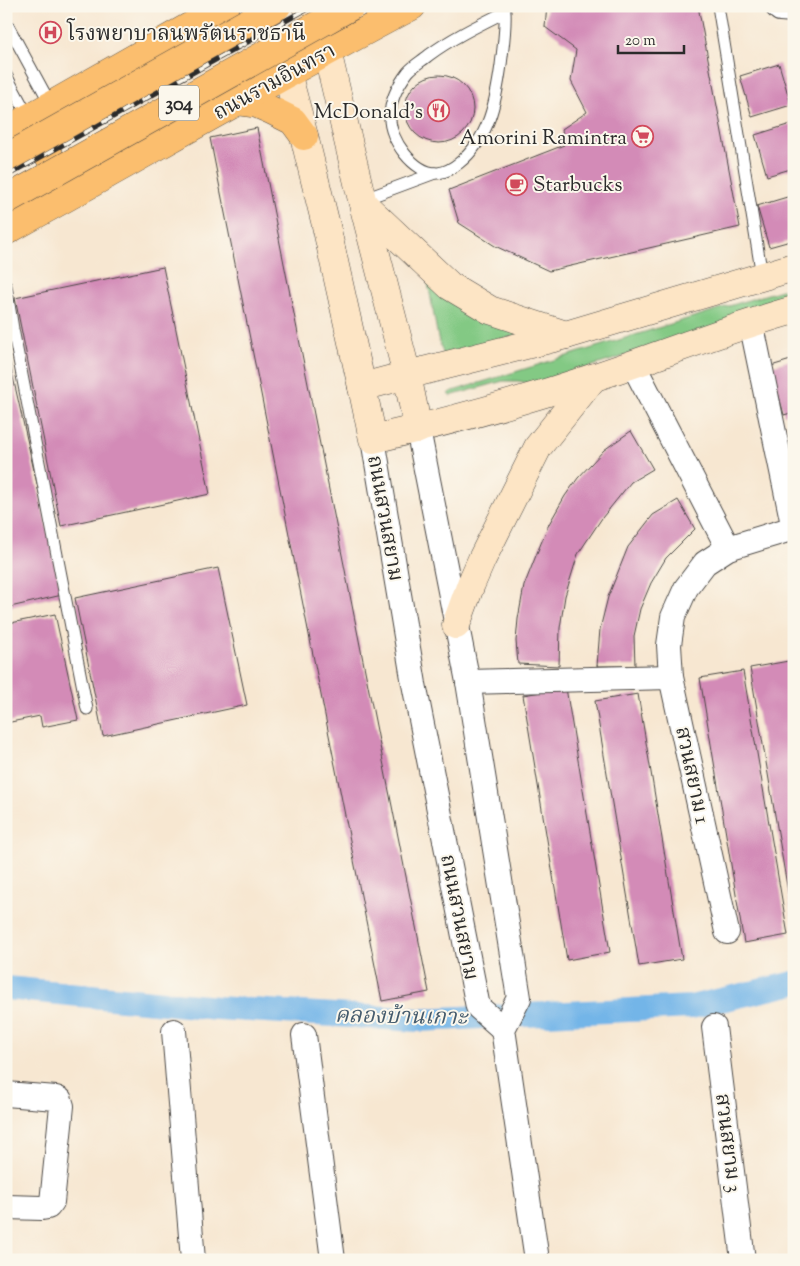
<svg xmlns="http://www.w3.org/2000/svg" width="800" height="1266" font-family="'Sorts Mill Goudy','Noto Serif Thai',serif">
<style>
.green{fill:#83c984;stroke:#577a58}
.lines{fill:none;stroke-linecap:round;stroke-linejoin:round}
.canal{stroke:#73b5e8;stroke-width:24}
.building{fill:#d38bb7}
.lane-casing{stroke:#4a4744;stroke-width:13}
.street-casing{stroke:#4a4744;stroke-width:26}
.secondary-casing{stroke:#4a4744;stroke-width:29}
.highway-casing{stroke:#4a4744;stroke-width:29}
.lane{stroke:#fff;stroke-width:11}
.street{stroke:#fff;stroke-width:24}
.secondary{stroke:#fde5c5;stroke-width:28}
.highway{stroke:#fbbe6e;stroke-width:28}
.rail-casing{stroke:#2b2b2b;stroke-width:5.5}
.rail{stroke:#fbf7ec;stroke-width:4;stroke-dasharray:11;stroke-linecap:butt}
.highway-bridge-casing{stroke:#4a4744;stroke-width:29;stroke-linecap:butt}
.highway-bridge{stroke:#fbbe6e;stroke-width:28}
.labels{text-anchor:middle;stroke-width:4;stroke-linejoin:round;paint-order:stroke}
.shield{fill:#fbf7ec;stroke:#696865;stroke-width:1}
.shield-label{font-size:20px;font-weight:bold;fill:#2b2b2b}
.poi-label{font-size:21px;fill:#2b2b2b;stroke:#fbf7ec;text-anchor:start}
.street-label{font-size:21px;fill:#2b2b2b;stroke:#fbf7ec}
.water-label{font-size:22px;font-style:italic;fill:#445b6d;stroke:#fbf7ec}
</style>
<rect width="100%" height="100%" fill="#fbf7ec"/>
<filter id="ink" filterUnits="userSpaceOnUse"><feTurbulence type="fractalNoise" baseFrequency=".02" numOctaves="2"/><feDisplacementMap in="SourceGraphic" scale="10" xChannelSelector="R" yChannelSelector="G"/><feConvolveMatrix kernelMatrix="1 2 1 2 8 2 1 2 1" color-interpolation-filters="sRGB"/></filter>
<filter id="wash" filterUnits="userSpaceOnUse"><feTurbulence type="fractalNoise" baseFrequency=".0096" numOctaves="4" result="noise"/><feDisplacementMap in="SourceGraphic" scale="20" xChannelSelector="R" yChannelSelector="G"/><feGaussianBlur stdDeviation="1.12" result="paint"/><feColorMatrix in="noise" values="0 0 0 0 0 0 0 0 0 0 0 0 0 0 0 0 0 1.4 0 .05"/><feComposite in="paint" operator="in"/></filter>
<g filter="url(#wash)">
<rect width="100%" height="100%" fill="#f7e7d1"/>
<g class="green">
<polygon points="427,277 520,334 444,356 438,338"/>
<polygon points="794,286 794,304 534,384 518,381 503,381 450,396 448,394 450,392"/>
</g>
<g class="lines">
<polyline class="canal" points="6,988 217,1008 419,1020 691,1007 794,983"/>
</g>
<g id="blocks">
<g class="building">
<polygon points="547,6 698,6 740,227 549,271 495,246 459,223 449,190 564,145 562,129 587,112 571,81 576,50 545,27"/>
<polygon points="779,64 791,105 752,117 740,76"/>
<circle cx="439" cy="109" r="34"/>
<polygon points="794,123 794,168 767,176 755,135"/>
<polygon points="257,128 429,992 382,1001 210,138"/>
<polygon points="794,195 794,240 769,247 757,206"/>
<polygon points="163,267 210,494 61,526 15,298"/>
<polygon points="6,346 62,595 6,608"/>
<polygon points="794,359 794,412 784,415 771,366"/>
<polygon points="631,431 653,469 631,482 602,518 578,554 565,596 560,628 559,666 518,664 516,641 518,619 524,586 537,553 549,524 565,496 578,478 604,450"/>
<polygon points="678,500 695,529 666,558 651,583 640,609 634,636 635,666 597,666 600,629 608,597 628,547 653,515"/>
<polygon points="218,568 247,705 103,736 75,598"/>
<polygon points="55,614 78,720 42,727 40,716 6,723 6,624"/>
<polygon points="794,660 794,921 793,921 750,668"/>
<polygon points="743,671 788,935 744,943 700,678"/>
<polygon points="566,688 610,952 567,960 523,695"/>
<polygon points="638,694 682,959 639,966 595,701"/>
</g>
</g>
</g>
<g filter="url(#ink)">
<use href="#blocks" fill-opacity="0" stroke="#4a4744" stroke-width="1"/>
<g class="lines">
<defs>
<g id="lane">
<polyline points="718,6 762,276"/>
<path d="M505 12C506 30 503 47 501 65 496 101 489 139 459 163 453 168 446 172 438 173 414 174 389 139 390 117 390 100 398 85 408 72 414 65 422 61 429 55 452 38 479 25 505 12Z"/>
<polyline points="6,22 51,105"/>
<polyline points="6,75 29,118"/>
<polyline points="362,200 435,173"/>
<polyline points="6,286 13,329 87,709"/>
</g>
<g id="street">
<polyline points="777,6 780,9 794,10"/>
<polyline points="751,322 794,529"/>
<polyline points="633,364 728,548"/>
<polyline points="418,429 468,682 519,998 503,1029 537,1260"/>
<polyline points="373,439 414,684 478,1007 503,1029"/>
<polyline points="468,682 671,677"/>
<polyline points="727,932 671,677 669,645 673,617 686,588 705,563 728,548 794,528"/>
<polyline points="714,1027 743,1260"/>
<polyline points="174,1031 193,1260"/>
<polyline points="304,1035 333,1260"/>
<polyline points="6,1094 56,1098 60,1100 62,1106 52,1202 48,1207 42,1208 6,1207"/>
</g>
<g id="secondary">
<path d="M255 6 287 73 304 136 325 221 362 387 373 439C447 422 520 402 592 378 660 356 725 329 794 310"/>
<polyline points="306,6 327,51 362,200 407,375 418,429"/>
<polyline points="364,205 450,286 490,310 566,335"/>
<polyline points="362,387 407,375 566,335 794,267"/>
<polyline points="456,625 471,584 482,559 538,447 593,378"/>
</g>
<g id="highway">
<polyline points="237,101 257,104 273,111 293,121 304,136"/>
<polyline points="29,118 68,192"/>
<polyline points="6,131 226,6"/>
<path d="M6 231C142 156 275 78 412 6"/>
</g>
</defs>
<use href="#lane" class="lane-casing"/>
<use href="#street" class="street-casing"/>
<use href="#secondary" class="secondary-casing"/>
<use href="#highway" class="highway-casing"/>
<use href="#lane" class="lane"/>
<use href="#street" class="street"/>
<use href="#secondary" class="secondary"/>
<use href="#highway" class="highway"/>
<defs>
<polyline id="rail" points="6,176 312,6"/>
</defs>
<use href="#rail" class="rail-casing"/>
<use href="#rail" class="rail"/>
<defs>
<g id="highway-bridge">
<polyline points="6,158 277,6"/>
<polyline points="6,200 351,6"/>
</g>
</defs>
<use href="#highway-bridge" class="highway-bridge-casing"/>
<use href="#highway-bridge" class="highway-bridge"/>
</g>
</g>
<defs>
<symbol id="hospital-ring" viewBox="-11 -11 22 22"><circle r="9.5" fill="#fbf7ec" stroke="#d1495b" stroke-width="1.5"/><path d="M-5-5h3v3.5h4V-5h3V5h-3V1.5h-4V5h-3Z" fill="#d1495b"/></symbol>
<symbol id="restaurant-ring" viewBox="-11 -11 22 22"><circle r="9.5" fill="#fbf7ec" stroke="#d1495b" stroke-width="1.5"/><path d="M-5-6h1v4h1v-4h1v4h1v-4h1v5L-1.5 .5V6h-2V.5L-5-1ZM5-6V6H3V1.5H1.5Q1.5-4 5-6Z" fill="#d1495b"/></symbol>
<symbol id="supermarket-ring" viewBox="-11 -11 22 22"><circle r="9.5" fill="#fbf7ec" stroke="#d1495b" stroke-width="1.5"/><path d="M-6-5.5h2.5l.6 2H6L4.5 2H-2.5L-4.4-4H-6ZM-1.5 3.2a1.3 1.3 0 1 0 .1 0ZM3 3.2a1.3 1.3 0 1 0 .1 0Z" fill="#d1495b"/></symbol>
<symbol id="cafe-ring" viewBox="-11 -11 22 22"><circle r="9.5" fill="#fbf7ec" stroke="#d1495b" stroke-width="1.5"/><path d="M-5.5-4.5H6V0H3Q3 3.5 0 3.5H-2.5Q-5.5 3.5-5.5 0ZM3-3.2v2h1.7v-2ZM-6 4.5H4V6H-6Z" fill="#d1495b"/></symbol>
</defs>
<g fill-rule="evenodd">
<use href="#hospital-ring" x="38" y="20" width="25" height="25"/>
<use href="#restaurant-ring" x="426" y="98" width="25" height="25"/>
<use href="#supermarket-ring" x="630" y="124" width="25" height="25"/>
<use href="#cafe-ring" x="504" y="172" width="25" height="25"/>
</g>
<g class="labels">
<rect class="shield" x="159" y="85.5" width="40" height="35" rx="4"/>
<g class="shield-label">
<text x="179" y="110">304</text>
</g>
<g class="poi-label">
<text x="67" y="40">โรงพยาบาลนพรัตนราชธานี</text>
<text x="423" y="118" text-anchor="end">McDonald's</text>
<text x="627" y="144" text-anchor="end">Amorini Ramintra</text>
<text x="533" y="191">Starbucks</text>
</g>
<g class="street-label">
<text transform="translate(274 81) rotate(-29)" y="7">ถนนรามอินทรา</text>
<text transform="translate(386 518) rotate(80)" y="7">ถนนสวนสยาม</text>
<text transform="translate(693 775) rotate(78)" y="7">สวนสยาม 1</text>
<text transform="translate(460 917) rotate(79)" y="7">ถนนสวนสยาม</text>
<text transform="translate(729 1143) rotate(83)" y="7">สวนสยาม 3</text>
</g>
<g class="water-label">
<text transform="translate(401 1015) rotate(1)" y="8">คลองบ้านเกาะ</text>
</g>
</g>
<rect width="800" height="1266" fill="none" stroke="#fbf7ec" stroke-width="25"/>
<path d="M618 45v8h66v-8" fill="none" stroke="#2b2b2b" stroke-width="2.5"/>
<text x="625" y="45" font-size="15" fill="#2b2b2b" stroke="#fbf7ec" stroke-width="4" paint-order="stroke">20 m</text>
</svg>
